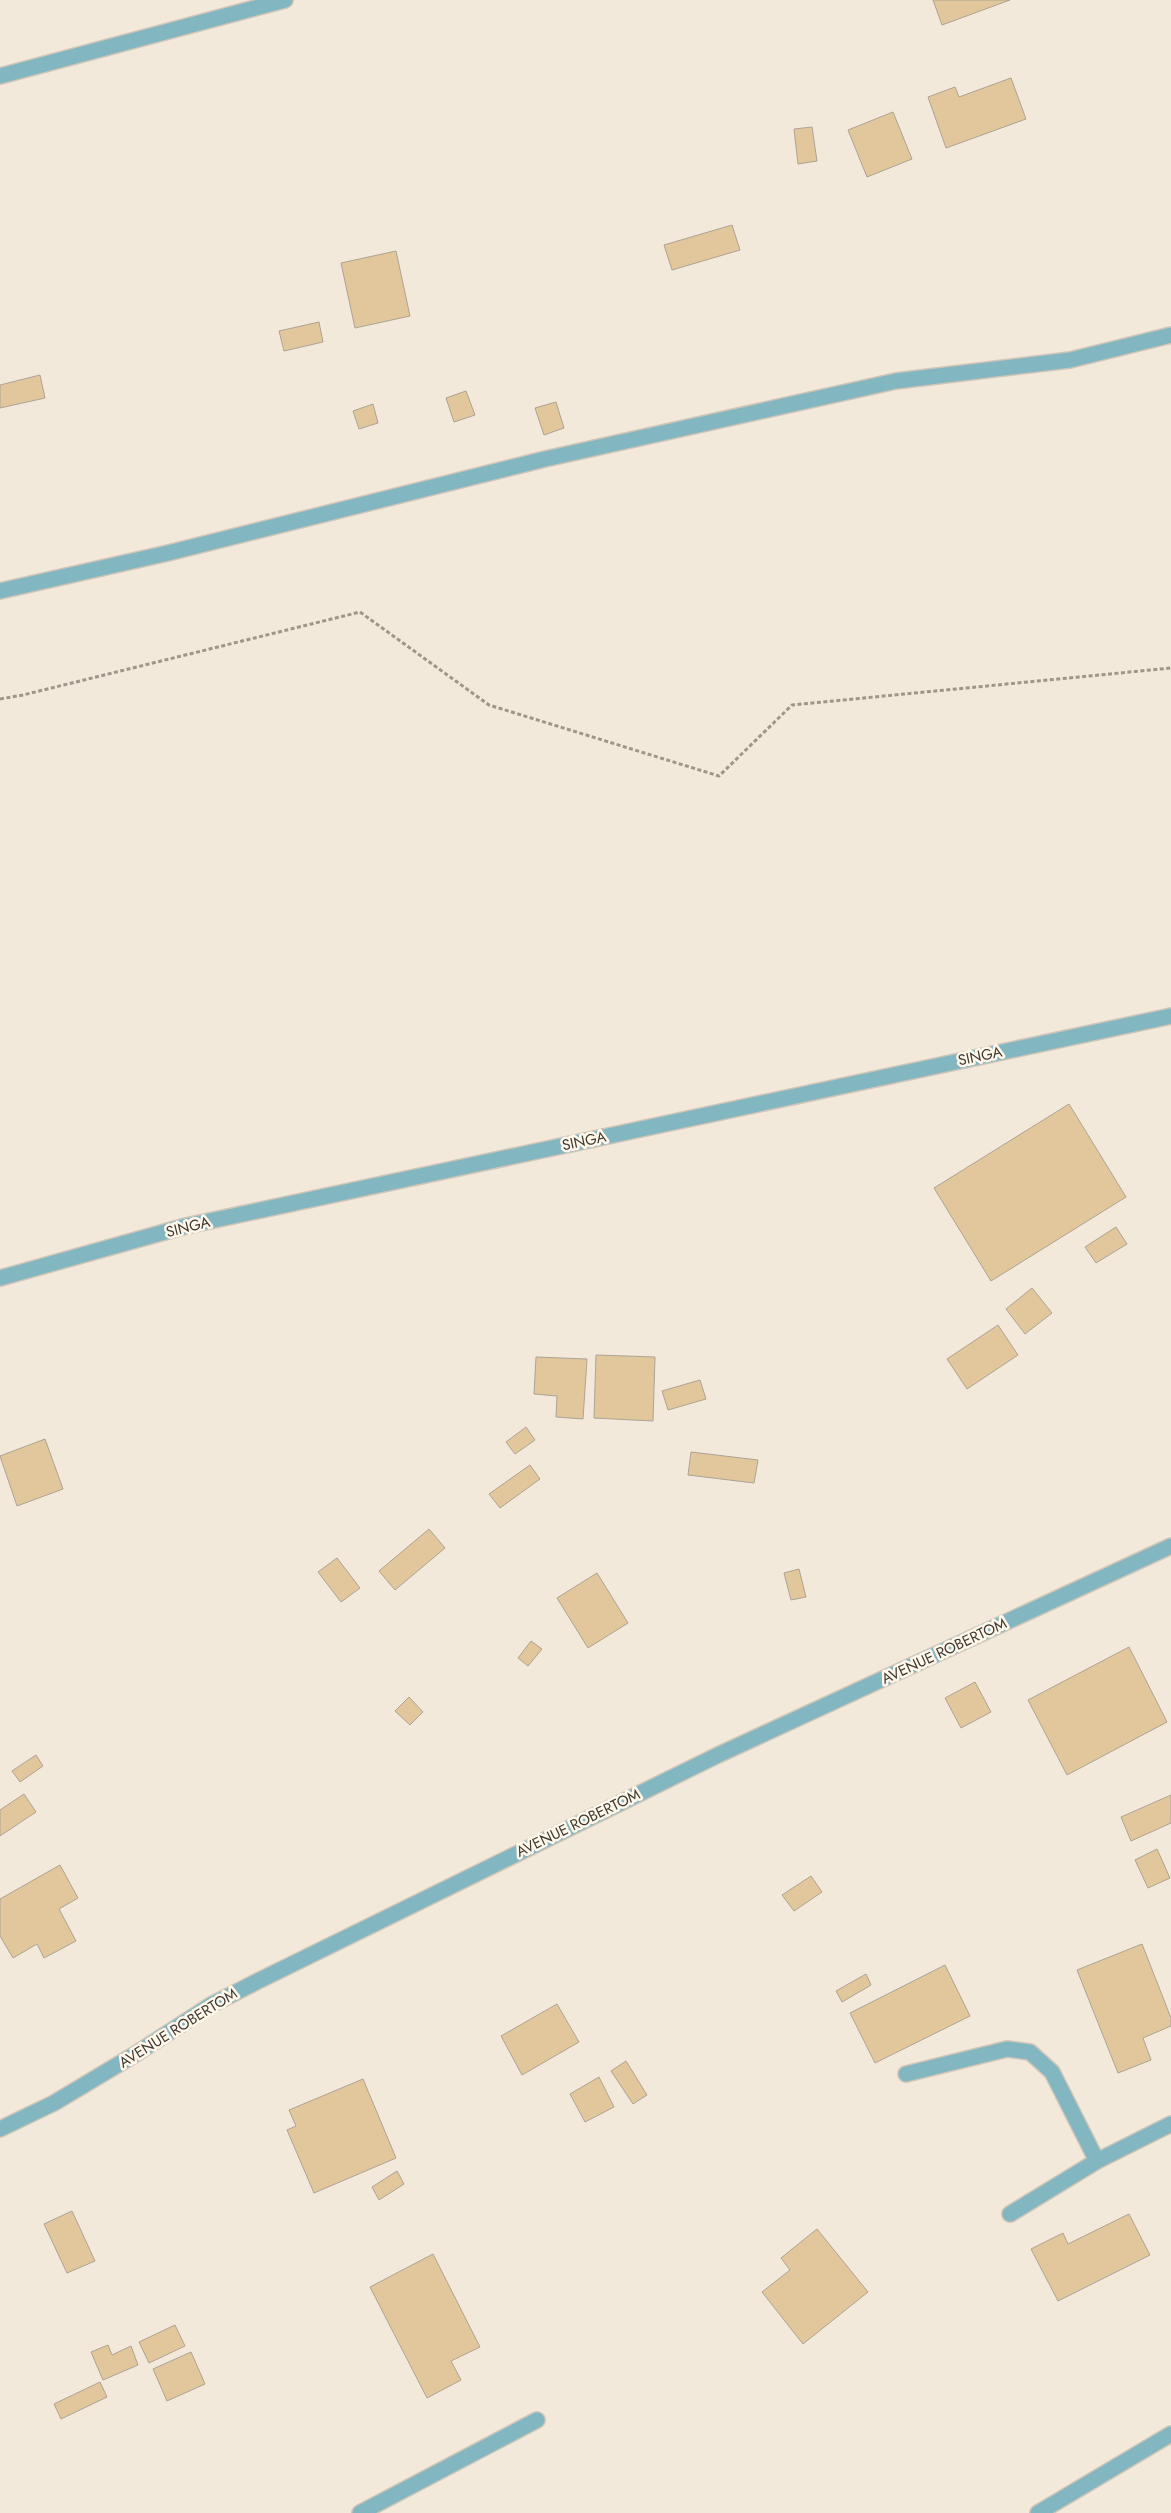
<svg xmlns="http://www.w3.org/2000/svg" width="1171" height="2513" font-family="Jost,sans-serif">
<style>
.building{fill:#e3c79c;stroke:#aca394}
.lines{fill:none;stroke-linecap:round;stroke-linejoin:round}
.minor-casing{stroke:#cfc6b9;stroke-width:18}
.path{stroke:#9d968b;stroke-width:3;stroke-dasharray:4 2.5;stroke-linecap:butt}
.minor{stroke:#82b6c1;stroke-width:15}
.labels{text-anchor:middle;stroke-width:5;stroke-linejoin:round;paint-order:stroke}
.street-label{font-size:15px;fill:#3d3933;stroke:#fff7ea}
</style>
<rect width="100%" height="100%" fill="#f3e9da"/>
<g class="building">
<polygon points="933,0 1010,0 942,25"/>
<polygon points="1011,78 1026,119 946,148 928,97 955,87 959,97"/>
<polygon points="893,112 912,159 867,177 848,130"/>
<polygon points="812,127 817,161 798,164 794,129"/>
<polygon points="732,225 740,250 672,270 664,245"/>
<polygon points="396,251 410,316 355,328 341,263"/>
<polygon points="319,322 323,342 284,351 279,331"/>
<polygon points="40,375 45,398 0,408 0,385"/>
<polygon points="466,391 475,415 454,422 446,398"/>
<polygon points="556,402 564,428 544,435 535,408"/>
<polygon points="373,404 378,423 359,429 353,411"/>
<polygon points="1069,1104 1126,1197 991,1281 934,1188"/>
<polygon points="1116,1227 1127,1244 1096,1263 1085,1247"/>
<polygon points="1032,1288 1052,1313 1025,1334 1006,1309"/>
<polygon points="998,1325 1018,1355 967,1389 947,1359"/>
<polygon points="596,1355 655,1357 653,1421 594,1418"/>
<polygon points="536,1357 587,1359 583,1419 556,1417 557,1396 534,1394"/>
<polygon points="700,1380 706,1399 668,1410 662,1391"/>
<polygon points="526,1427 535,1440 515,1454 506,1442"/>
<polygon points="45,1439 63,1489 17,1506 0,1456"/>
<polygon points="691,1452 758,1460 754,1483 688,1475"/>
<polygon points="530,1465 540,1479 500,1508 489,1494"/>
<polygon points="429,1529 445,1548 395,1590 379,1571"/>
<polygon points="337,1558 360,1588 341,1602 318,1572"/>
<polygon points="799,1569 806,1597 791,1600 784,1573"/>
<polygon points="597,1573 628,1623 588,1648 557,1598"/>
<polygon points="531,1641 542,1649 528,1666 518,1658"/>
<polygon points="1129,1647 1167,1722 1067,1775 1028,1700"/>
<polygon points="975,1682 991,1712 961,1728 945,1698"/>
<polygon points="409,1697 423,1712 410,1725 395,1711"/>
<polygon points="36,1755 43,1766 20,1782 12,1771"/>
<polygon points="24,1794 36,1812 0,1836 0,1810"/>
<polygon points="1171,1795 1171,1823 1131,1841 1121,1817"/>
<polygon points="1157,1849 1170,1878 1148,1888 1135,1860"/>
<polygon points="60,1865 78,1898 59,1909 76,1941 44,1958 37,1944 13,1958 0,1936 0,1899"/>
<polygon points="811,1876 822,1892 794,1911 782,1895"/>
<polygon points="1142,1944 1171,2018 1171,2026 1143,2038 1151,2060 1118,2073 1077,1970"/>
<polygon points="945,1965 970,2016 875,2063 850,2013"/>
<polygon points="866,1974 871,1985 842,2002 836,1991"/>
<polygon points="557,2004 579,2042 522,2075 501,2036"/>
<polygon points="626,2061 647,2095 633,2104 611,2071"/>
<polygon points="599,2077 614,2107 585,2122 570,2094"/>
<polygon points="363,2079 396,2158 314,2193 287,2130 296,2126 289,2110"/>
<polygon points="397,2171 404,2184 379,2200 372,2187"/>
<polygon points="72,2211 95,2261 67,2273 44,2224"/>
<polygon points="1129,2214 1150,2255 1058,2301 1031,2249 1063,2233 1068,2244"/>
<polygon points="817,2229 868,2292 803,2344 762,2292 790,2270 781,2258"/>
<polygon points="433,2254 480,2347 451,2361 461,2380 427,2398 370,2287"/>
<polygon points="175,2325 185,2346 149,2363 139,2342"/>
<polygon points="108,2345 112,2355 131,2346 138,2365 103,2380 91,2352"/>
<polygon points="191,2352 205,2384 167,2401 153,2369"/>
<polygon points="100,2382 107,2397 61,2419 54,2404"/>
</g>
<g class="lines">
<defs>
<g id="minor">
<polyline points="0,76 285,0"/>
<polyline points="0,591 168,553 545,459 896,381 1070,360 1171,335"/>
<polyline points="0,1278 186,1226 1171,1016"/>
<polyline points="906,2074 1007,2049 1030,2052 1052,2072 1097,2161"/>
<polyline points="0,2129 54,2103 134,2055 211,2005 260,1980 718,1755 1171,1546"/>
<polyline points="1010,2214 1097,2161 1171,2124"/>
<polyline points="360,2513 537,2420"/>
<polyline points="1038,2513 1171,2434"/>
</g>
</defs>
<use href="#minor" class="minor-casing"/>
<polyline class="path" points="0,699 23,695 360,612 489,705 719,776 792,705 1171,668"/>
<use href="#minor" class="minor"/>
</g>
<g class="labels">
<g class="street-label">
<text transform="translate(980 1056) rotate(-12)" y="5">SINGA</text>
<text transform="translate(584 1141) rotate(-12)" y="5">SINGA</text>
<text transform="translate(188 1227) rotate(-14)" y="5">SINGA</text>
<text transform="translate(944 1651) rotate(-25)" y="5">AVENUE ROBERTOM</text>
<text transform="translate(578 1823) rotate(-26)" y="5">AVENUE ROBERTOM</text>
<text transform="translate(178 2028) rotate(-32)" y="5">AVENUE ROBERTOM</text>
</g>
</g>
</svg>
